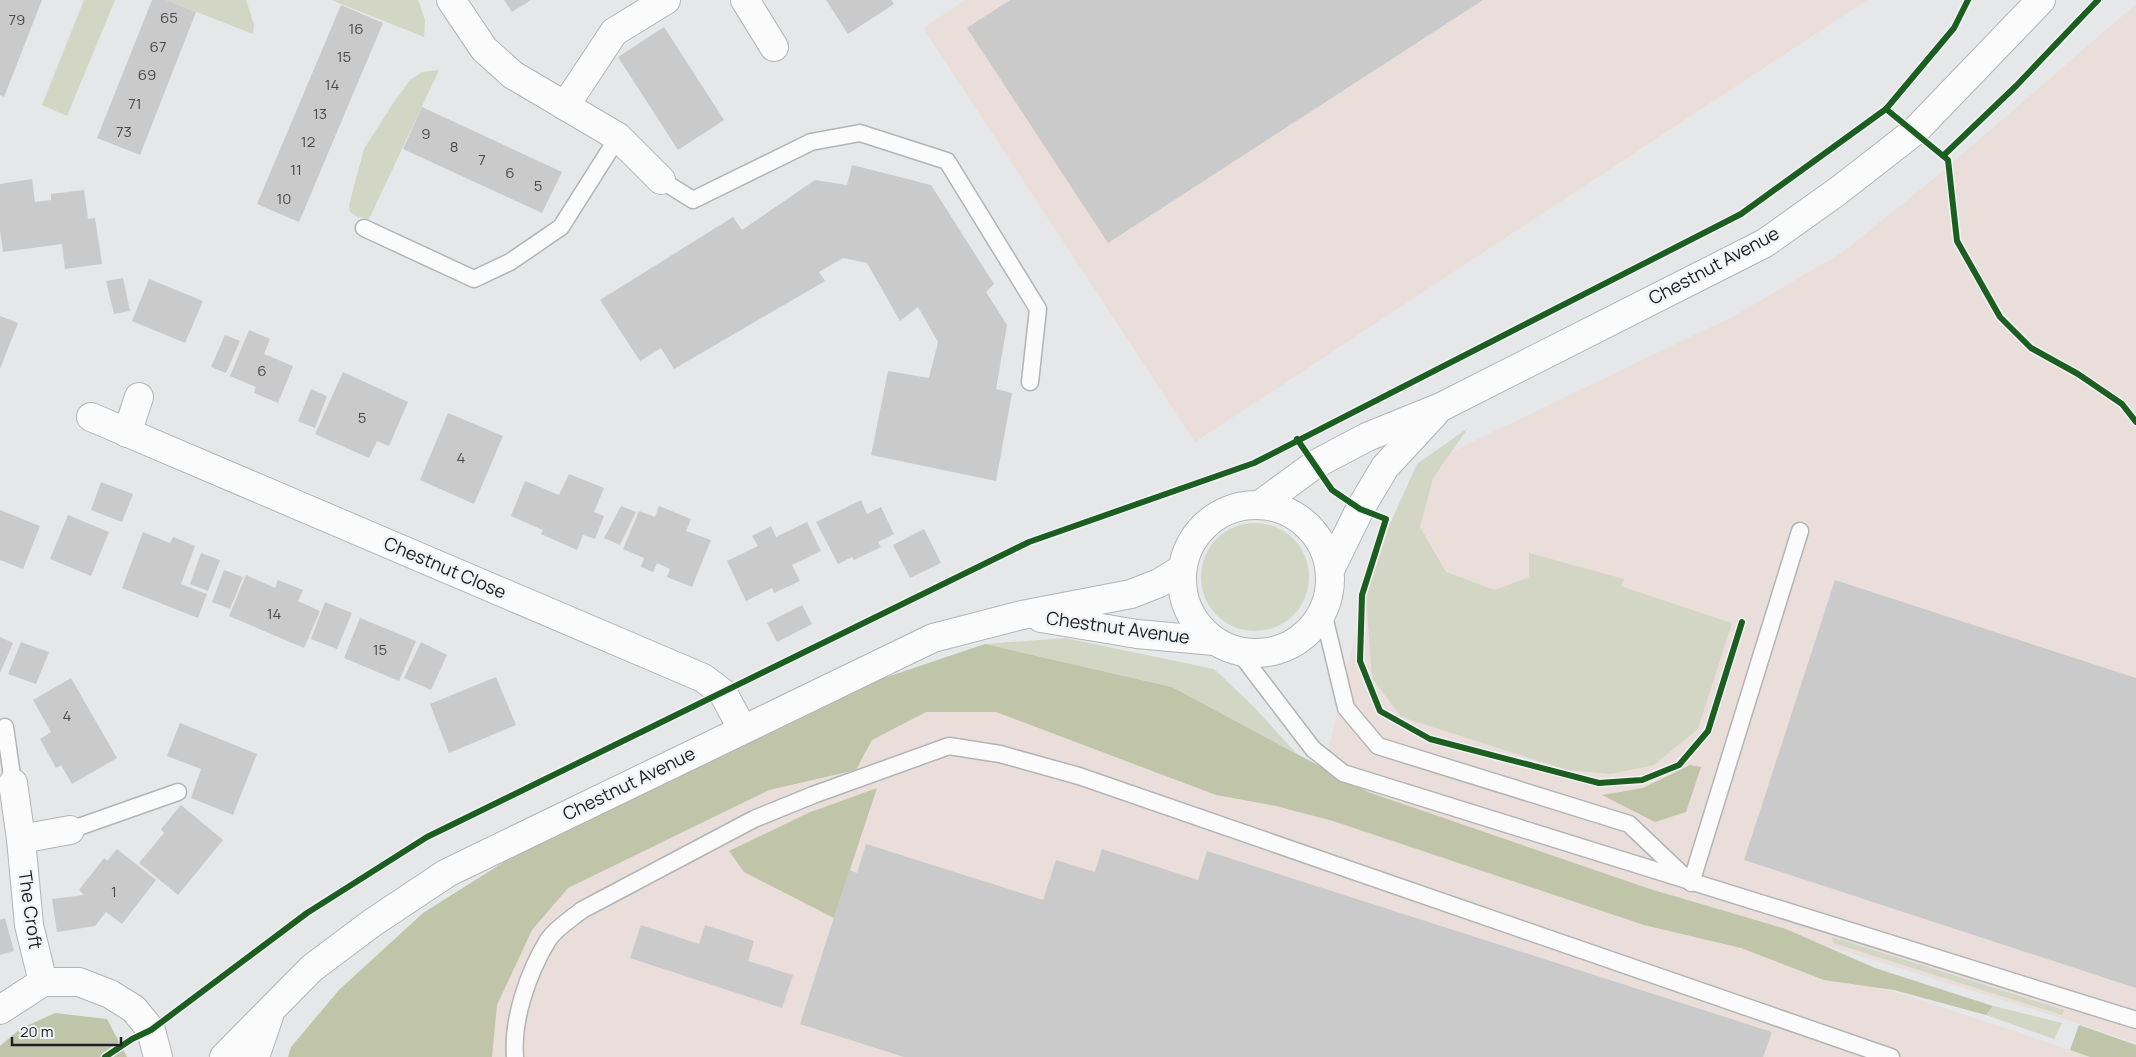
<svg xmlns="http://www.w3.org/2000/svg" width="2136" height="1057" font-family="Manrope,sans-serif">
<style>
.commercial{fill:#eadeda}
.green{fill:#d3d6c4}
.forest{fill:#c0c4a9}
.building{fill:#cacacb}
.lines{fill:none;stroke-linecap:round;stroke-linejoin:round}
.service-casing{stroke:#b2b4b5;stroke-width:19}
.minor-casing{stroke:#b2b4b5;stroke-width:30}
.tertiary-casing{stroke:#b2b4b5;stroke-width:30}
.service{stroke:#fbfbfc;stroke-width:16}
.minor{stroke:#fbfbfc;stroke-width:28}
.tertiary{stroke:#fbfbfc;stroke-width:28}
.cycleway-casing{stroke:#f1f4f7;stroke-width:9}
.cycleway{stroke:#1b5e20;stroke-width:6}
.labels{text-anchor:middle;stroke-width:5;stroke-linejoin:round;paint-order:stroke}
.number-label{font-size:15px;fill:#4a4a4c}
.street-label{font-size:18px;fill:#202022;stroke:#f1f4f7}
</style>
<rect width="100%" height="100%" fill="#e5e7e9"/>
<g class="commercial">
<polygon points="966,0 1867,0 1195,442 923,28"/>
<polygon points="2136,4 2136,1043 2074,1022 1319,789 1355,637 1418,468 1736,315 1843,252 1937,176"/>
<polygon points="918,705 1019,708 2015,1031 2089,1057 483,1057 522,900"/>
</g>
<g class="green">
<polygon points="84,0 115,0 67,116 42,105"/>
<polygon points="166,0 246,0 254,25 253,34"/>
<polygon points="331,0 418,0 425,20 424,37"/>
<polygon points="439,70 369,219 358,217 350,212 349,205 364,149 392,105 410,80 422,72"/>
<polygon points="1468,428 1433,478 1420,527 1446,572 1495,590 1529,577 1529,553 1624,579 1621,586 1732,623 1698,729 1654,765 1611,774 1567,770 1401,717 1372,678 1366,598 1389,526 1417,464"/>
<circle cx="1255" cy="577" r="54"/>
<polygon points="1065,638 1214,669 1253,706 1296,753 1172,687 985,644"/>
<polygon points="1832,937 2064,1010 2062,1015 1833,943"/>
<polygon points="1993,1006 2062,1023 2054,1039 1986,1015"/>
</g>
<g class="forest">
<polygon points="985,644 1172,687 1368,792 1650,889 1786,929 1875,968 1993,1006 1986,1015 1894,990 1824,980 1741,948 1644,925 1333,821 1276,806 1216,795 996,712 926,712 872,740 856,770 769,790 568,888 532,930 497,1005 492,1057 288,1057 291,1047 339,990 423,913 515,855 878,680"/>
<polygon points="1690,765 1701,767 1686,812 1655,822 1602,795 1643,788"/>
<polygon points="877,788 834,918 744,872 729,851 808,813"/>
<polygon points="55,1013 107,1019 127,1057 0,1057 0,1046 20,1029"/>
<polygon points="2079,1025 2136,1045 2136,1057 2090,1057 2070,1050"/>
</g>
<g class="building">
<polygon points="0,0 42,0 4,97 0,95"/>
<polygon points="152,0 166,0 196,12 140,155 97,138"/>
<polygon points="504,0 531,0 512,12"/>
<polygon points="826,0 891,0 894,4 848,34"/>
<polygon points="1010,0 1483,0 1108,243 967,28"/>
<polygon points="341,5 383,23 299,222 257,204"/>
<polygon points="664,27 724,120 678,150 618,57"/>
<polygon points="422,107 562,172 542,213 403,149"/>
<polygon points="852,165 931,185 994,284 986,292 1007,325 996,389 1012,393 996,481 871,455 888,371 929,378 938,342 918,307 900,321 867,263 843,258 819,272 825,281 674,369 661,348 640,361 600,300 733,217 742,230 815,180 847,185"/>
<polygon points="32,179 35,202 51,200 51,194 84,190 88,219 95,218 102,264 65,269 62,244 3,252 0,230 0,184"/>
<polygon points="123,278 130,311 114,314 106,281"/>
<polygon points="149,279 203,301 185,343 132,321"/>
<polygon points="0,316 18,323 0,369"/>
<polygon points="249,330 270,339 264,354 293,366 278,403 254,393 256,387 230,376"/>
<polygon points="225,335 240,341 226,373 211,367"/>
<polygon points="343,372 408,402 389,446 377,441 369,458 315,434"/>
<polygon points="311,389 327,396 315,428 298,421"/>
<polygon points="448,413 503,436 474,504 420,480"/>
<polygon points="569,474 604,488 594,512 604,516 595,539 583,535 577,550 541,534 543,530 511,516 525,481 559,495"/>
<polygon points="101,482 133,494 122,522 91,510"/>
<polygon points="861,500 867,514 881,507 894,534 878,542 881,547 854,560 852,557 838,564 816,522"/>
<polygon points="621,506 636,512 620,545 604,538"/>
<polygon points="659,506 691,519 686,531 711,540 692,587 667,577 670,569 657,563 653,572 641,567 644,558 623,549 639,511 655,517"/>
<polygon points="0,510 40,526 23,569 0,560"/>
<polygon points="68,515 109,532 91,576 50,559"/>
<polygon points="807,522 821,551 792,565 800,581 774,593 772,588 746,601 727,561 758,546 752,536 771,526 776,537"/>
<polygon points="924,529 941,563 910,578 893,545"/>
<polygon points="143,532 170,543 173,537 195,546 181,584 207,594 198,618 122,588"/>
<polygon points="201,553 220,560 208,591 190,584"/>
<polygon points="224,570 243,577 230,609 212,602"/>
<polygon points="246,575 275,588 278,580 303,590 298,601 320,611 304,648 229,616"/>
<polygon points="1835,580 2136,678 2136,988 1744,860"/>
<polygon points="325,602 352,613 337,649 311,639"/>
<polygon points="802,605 812,624 777,642 767,623"/>
<polygon points="360,618 416,641 399,681 344,658"/>
<polygon points="0,637 13,643 0,673"/>
<polygon points="21,642 49,652 36,684 8,674"/>
<polygon points="421,642 447,655 431,690 404,678"/>
<polygon points="496,677 516,725 449,753 430,704"/>
<polygon points="71,678 117,758 72,784 61,765 56,768 40,739 51,732 33,700"/>
<polygon points="180,723 257,754 233,815 191,798 201,769 167,756"/>
<polygon points="181,805 223,840 178,895 139,863 164,833 161,829"/>
<polygon points="866,844 1043,900 1056,860 1095,872 1102,849 1198,880 1207,851 1772,1032 1763,1057 904,1057 800,1024 849,870 857,873"/>
<polygon points="117,849 156,880 122,924 106,912 95,926 57,932 52,899 84,895 79,890 104,858 107,861"/>
<polygon points="5,918 14,951 0,955 0,920"/>
<polygon points="641,925 699,944 705,925 754,941 748,961 793,975 782,1008 630,958"/>
</g>
<g class="lines">
<defs>
<g id="service">
<polyline points="661,180 693,200 811,142 860,133 947,161 1038,309 1030,382"/>
<polyline points="364,228 474,279 510,262 561,227 618,137"/>
<polyline points="1323,612 1346,708 1378,746 1629,824 1688,880"/>
<polyline points="1239,652 1313,749 1343,773 2136,1020"/>
<polyline points="5,727 13,783"/>
<polyline points="70,830 178,792"/>
<polyline points="1691,883 1800,531"/>
<path d="M515 1057C512 1019 528 973 548 940 556 928 571 919 582 910L754 819 813 795 949 746 1000 754 1079 776 1891 1057"/>
</g>
<g id="minor">
<polyline points="451,0 484,49 513,75 618,137 661,180"/>
<polyline points="745,0 774,47"/>
<polyline points="565,106 614,32 666,0"/>
<polyline points="91,417 703,678 723,693 742,728"/>
<polyline points="127,433 139,397"/>
<polyline points="13,783 21,839 29,925 43,982"/>
<polyline points="21,839 70,830"/>
<polyline points="0,1010 43,982 79,982 110,994 134,1009 151,1030 158,1057"/>
</g>
<g id="tertiary">
<polyline points="1261,504 1314,465 1367,437 1441,407 1765,243 1838,191 1915,131 2041,0"/>
<circle cx="1256" cy="579" r="74"/>
<polyline points="1330,570 1360,509 1385,467 1435,413"/>
<polyline points="1041,618 1137,634 1214,641"/>
<polyline points="224,1057 312,968 372,923 447,873 933,638 1022,615 1131,594 1159,583 1182,569"/>
<polyline points="255,1057 269,1016"/>
</g>
</defs>
<use href="#service" class="service-casing"/>
<use href="#minor" class="minor-casing"/>
<use href="#tertiary" class="tertiary-casing"/>
<use href="#service" class="service"/>
<use href="#minor" class="minor"/>
<use href="#tertiary" class="tertiary"/>
<defs>
<g id="cycleway">
<polyline points="1886,109 1948,160 1957,241 2000,317 2031,348 2078,374 2122,404 2136,422"/>
<polyline points="1944,155 2016,86 2098,0"/>
<polyline points="1297,439 1332,490 1360,509 1386,519 1362,595 1360,661 1380,711 1430,739 1599,783 1642,780 1679,765 1708,731 1742,622"/>
<polyline points="105,1057 132,1039 151,1030 307,913 427,837 1029,542 1254,463 1741,214 1886,109 1954,28 1968,0"/>
</g>
</defs>
<use href="#cycleway" class="cycleway-casing"/>
<use href="#cycleway" class="cycleway"/>
</g>
<g class="labels">
<g class="number-label">
<text x="169" y="23">65</text>
<text x="17" y="25">79</text>
<text x="356" y="34">16</text>
<text x="158" y="52">67</text>
<text x="344" y="62">15</text>
<text x="147" y="80">69</text>
<text x="332" y="90">14</text>
<text x="135" y="109">71</text>
<text x="320" y="119">13</text>
<text x="124" y="137">73</text>
<text x="426" y="139">9</text>
<text x="308" y="147">12</text>
<text x="454" y="152">8</text>
<text x="482" y="165">7</text>
<text x="296" y="175">11</text>
<text x="510" y="178">6</text>
<text x="538" y="191">5</text>
<text x="284" y="204">10</text>
<text x="262" y="376">6</text>
<text x="362" y="423">5</text>
<text x="461" y="463">4</text>
<text x="274" y="619">14</text>
<text x="380" y="655">15</text>
<text x="67" y="721">4</text>
<text x="114" y="897">1</text>
</g>
<g class="street-label">
<text transform="translate(1714 266) rotate(-28)" y="6">Chestnut Avenue</text>
<text transform="translate(445 568) rotate(23)" y="6">Chestnut Close</text>
<text transform="translate(1118 628) rotate(8)" y="6">Chestnut Avenue</text>
<text transform="translate(629 784) rotate(-26)" y="6">Chestnut Avenue</text>
<text transform="translate(30 910) rotate(82)" y="6">The Croft</text>
</g>
</g>
<path d="M12 1037v8h109v-8" fill="none" stroke="#202022" stroke-width="2.5"/>
<text x="20" y="1037" font-size="15" fill="#202022" stroke="#f1f4f7" stroke-width="4" paint-order="stroke">20 m</text>
</svg>
